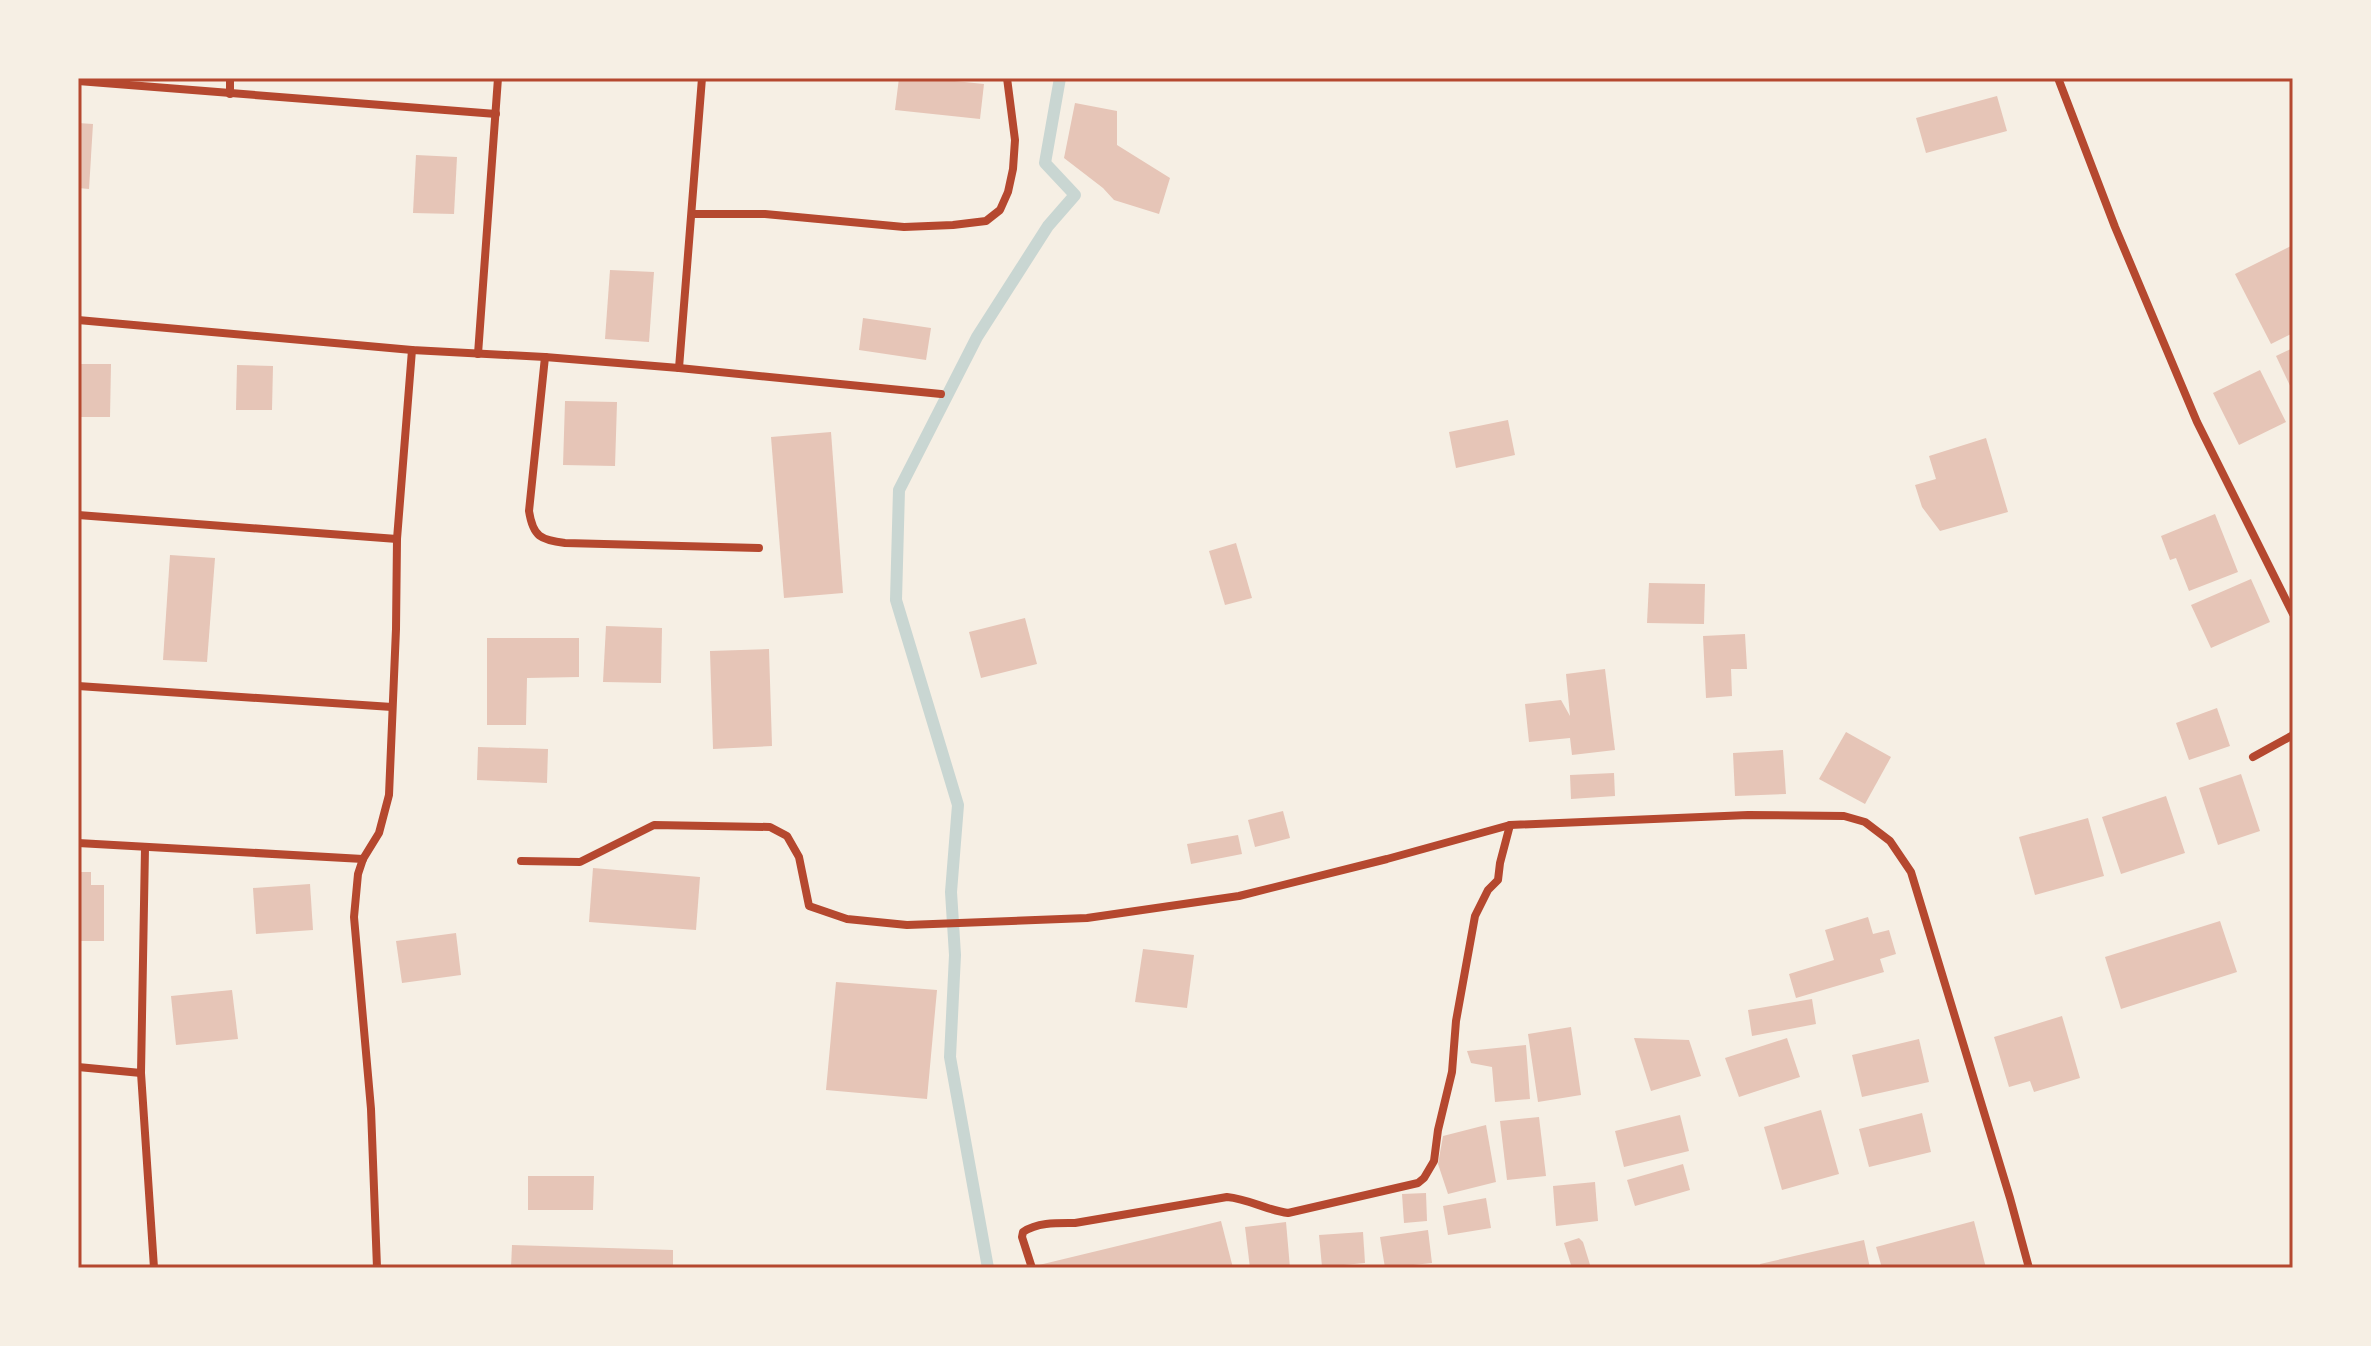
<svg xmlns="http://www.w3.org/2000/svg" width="2371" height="1346" font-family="Roboto,sans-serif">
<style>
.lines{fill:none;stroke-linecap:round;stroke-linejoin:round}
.stream{stroke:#c9d6d2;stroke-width:12}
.building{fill:#e6c5b7}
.minor{stroke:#b5482f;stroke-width:8}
.neatline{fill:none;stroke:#b5482f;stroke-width:3}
</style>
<rect width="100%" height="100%" fill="#f6efe4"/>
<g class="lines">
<polyline class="stream" points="988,1268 950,1057 955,955 951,892 958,805 896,600 899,490 977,337 1048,226 1075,195 1045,163 1060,78"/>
</g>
<g class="building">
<polygon points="899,78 925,78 984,84 980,119 895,110"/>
<polygon points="1997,96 2007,131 1926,153 1916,118"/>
<polygon points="1075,103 1117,111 1117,145 1170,178 1159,214 1114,200 1103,188 1064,158"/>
<polygon points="78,123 93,124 89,189 78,188"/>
<polygon points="416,155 457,157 454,214 413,213"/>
<polygon points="2293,245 2293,333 2271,344 2235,274"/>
<polygon points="610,270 654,272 649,342 605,339"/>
<polygon points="863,318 931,328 926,360 859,350"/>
<polygon points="2293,348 2293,392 2276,356"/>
<polygon points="78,364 111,364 110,417 78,417"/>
<polygon points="237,365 273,366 272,410 236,410"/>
<polygon points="2260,370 2286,422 2239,445 2213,393"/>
<polygon points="565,401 617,402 615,466 563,465"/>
<polygon points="1508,420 1515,455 1456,468 1449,432"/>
<polygon points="831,432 843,593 784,598 771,437"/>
<polygon points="1986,438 2008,512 1940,531 1922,507 1915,485 1936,479 1929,456"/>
<polygon points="2215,514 2238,572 2189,591 2176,558 2170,560 2161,536"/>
<polygon points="1236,543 1252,598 1225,605 1209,551"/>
<polygon points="170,555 215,558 207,662 163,660"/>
<polygon points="2251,579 2270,622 2211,648 2191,605"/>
<polygon points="1649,583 1705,584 1704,624 1647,623"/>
<polygon points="1025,618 1037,664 981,678 969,632"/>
<polygon points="606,626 662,628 661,683 603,682"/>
<polygon points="1745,634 1747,669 1731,669 1732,696 1706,698 1703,636"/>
<polygon points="487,638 579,638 579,677 527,678 526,725 487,725"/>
<polygon points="769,649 772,746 713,749 710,651"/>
<polygon points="1605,669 1615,750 1572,755 1570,738 1529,742 1525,704 1561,700 1570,716 1566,674"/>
<polygon points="2217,708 2230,746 2189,760 2176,723"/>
<polygon points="1846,732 1891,757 1865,804 1819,779"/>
<polygon points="478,747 548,749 547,783 477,780"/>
<polygon points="1783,750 1786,794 1735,796 1733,753"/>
<polygon points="1614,773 1615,796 1571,799 1570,775"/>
<polygon points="2241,774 2260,831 2218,845 2199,788"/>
<polygon points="2166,796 2185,853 2121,874 2102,817"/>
<polygon points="1283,811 1290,838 1255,847 1248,820"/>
<polygon points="2088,818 2104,876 2035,895 2019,837"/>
<polygon points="1238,835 1242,854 1191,864 1187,844"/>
<polygon points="593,868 700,877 696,930 589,922"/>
<polygon points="78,872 91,872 91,885 104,885 104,941 78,941"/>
<polygon points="310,884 313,930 256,934 253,888"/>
<polygon points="1868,917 1873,934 1889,930 1896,954 1880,959 1884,972 1796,998 1789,974 1834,960 1825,930"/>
<polygon points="2220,921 2237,972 2121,1009 2105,957"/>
<polygon points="456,933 461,975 402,983 396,941"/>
<polygon points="1143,949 1194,955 1187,1008 1135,1002"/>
<polygon points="836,982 937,990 927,1099 826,1090"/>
<polygon points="232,990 238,1039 176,1045 171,996"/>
<polygon points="1812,999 1816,1024 1752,1036 1748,1010"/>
<polygon points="2062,1016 2080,1078 2034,1092 2030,1081 2009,1087 1994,1037"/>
<polygon points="1571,1027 1581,1095 1538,1102 1528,1034"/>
<polygon points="1634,1038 1689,1040 1701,1076 1651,1091"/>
<polygon points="1787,1038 1800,1077 1739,1097 1725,1058"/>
<polygon points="1919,1039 1929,1082 1862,1097 1852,1055"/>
<polygon points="1526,1045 1530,1099 1495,1102 1492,1067 1471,1063 1467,1051"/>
<polygon points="1821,1110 1839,1174 1782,1190 1764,1127"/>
<polygon points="1922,1113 1931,1152 1869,1167 1859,1129"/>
<polygon points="1680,1115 1689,1151 1624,1167 1615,1131"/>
<polygon points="1539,1117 1546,1176 1507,1180 1500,1121"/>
<polygon points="1486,1125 1496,1182 1448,1194 1438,1164 1443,1136"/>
<polygon points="1683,1164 1690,1190 1635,1206 1627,1180"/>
<polygon points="528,1176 594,1176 593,1210 528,1210"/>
<polygon points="1595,1182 1598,1221 1556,1226 1553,1186"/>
<polygon points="1426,1193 1427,1221 1404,1223 1402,1194"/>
<polygon points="1486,1198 1491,1228 1448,1235 1443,1206"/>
<polygon points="1221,1221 1233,1268 1040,1268 1039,1265"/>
<polygon points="1974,1221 1986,1268 1882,1268 1876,1247"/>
<polygon points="1286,1222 1290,1268 1250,1268 1245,1227"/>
<polygon points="1428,1230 1432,1263 1385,1268 1380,1237"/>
<polygon points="1363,1232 1365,1263 1322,1267 1319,1235"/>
<polygon points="1579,1238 1583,1242 1591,1268 1572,1268 1564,1243"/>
<polygon points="1864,1240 1870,1268 1761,1268 1760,1264"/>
<polygon points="512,1245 673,1250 673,1268 511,1268"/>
</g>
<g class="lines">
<g class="minor">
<polyline points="2058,78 2115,227 2197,422 2293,614"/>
<polyline points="78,81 496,114"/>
<polyline points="230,94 230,78"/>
<polyline points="692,214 765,214 904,227 953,225 986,221 1000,210 1008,192 1013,169 1015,140 1007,78"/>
<polyline points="78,320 412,350 545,357 679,368 941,394"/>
<polyline points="478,354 498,78"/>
<path d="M545 357 529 511C533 537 541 540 565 543L759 548"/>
<polyline points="679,368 702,78"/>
<polyline points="78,515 397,539"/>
<polyline points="78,686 392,707"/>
<polyline points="2253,757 2293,735"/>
<polyline points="78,843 363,859"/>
<polyline points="145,848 141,1073 154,1268"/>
<polyline points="521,861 580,862 654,825 770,827 787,836 799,857 809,906 847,919 907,925 1087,918 1239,896 1387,859 1510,825 1748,815 1844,816 1865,822 1890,841 1911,872 2010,1198 2029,1268"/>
<polyline points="78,1067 141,1073"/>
<polyline points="377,1268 371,1109 354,917 358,874 363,859 379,833 389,795 396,629 397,539 412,350"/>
<path d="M1032 1268 1022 1237 1023 1232C1038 1222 1058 1223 1075 1223L1227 1197C1249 1199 1266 1210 1288 1213L1418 1183 1424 1178 1434 1161 1438 1130 1452 1072 1456 1021 1475 916 1488 890 1498 880 1500 863 1510 825"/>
</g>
</g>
<rect width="2371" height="1346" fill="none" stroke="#f6efe4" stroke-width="160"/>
<rect x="80" y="80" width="2211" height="1186" class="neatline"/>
</svg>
